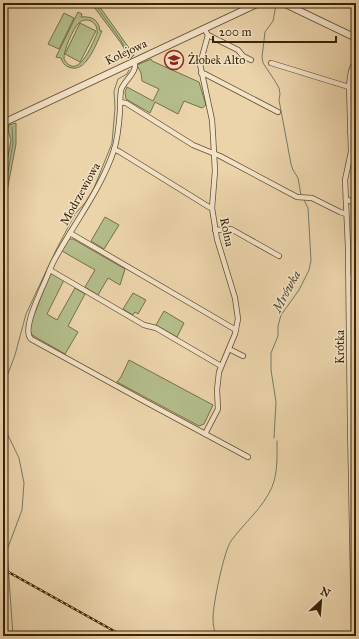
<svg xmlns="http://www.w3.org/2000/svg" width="359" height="639" font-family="'IM FELL Great Primer',serif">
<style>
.green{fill:#b3bd8b;stroke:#767048;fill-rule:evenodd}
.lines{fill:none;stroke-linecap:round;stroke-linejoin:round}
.stream{stroke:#727c6a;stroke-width:1}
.minor-casing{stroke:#66502f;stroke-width:6}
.tertiary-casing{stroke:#66502f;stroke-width:8}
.minor{stroke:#f2e2c8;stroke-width:4.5}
.tertiary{stroke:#f2e2c8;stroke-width:6}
.rail-casing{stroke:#392406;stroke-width:2.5}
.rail{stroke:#f2e2c8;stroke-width:1;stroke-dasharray:3;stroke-linecap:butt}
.labels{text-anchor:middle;stroke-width:3;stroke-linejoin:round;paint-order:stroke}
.street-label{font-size:12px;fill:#392406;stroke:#f2e2c8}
.poi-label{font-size:12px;fill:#392406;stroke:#f2e2c8;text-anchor:start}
.water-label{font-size:13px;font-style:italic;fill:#514930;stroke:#f2e2c8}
</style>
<rect width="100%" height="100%" fill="#ebd3aa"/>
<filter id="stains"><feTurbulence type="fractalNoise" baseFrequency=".005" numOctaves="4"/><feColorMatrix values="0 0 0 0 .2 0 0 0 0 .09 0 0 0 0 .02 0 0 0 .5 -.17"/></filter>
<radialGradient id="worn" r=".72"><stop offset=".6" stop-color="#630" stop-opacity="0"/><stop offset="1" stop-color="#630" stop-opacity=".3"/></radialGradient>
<g class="green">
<polygon points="91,3 97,3 134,55 130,59 121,43"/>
<path d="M78 12 82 14 81 17C92 16 99 20 100 31H102C97 42 87 71 72 68 66 67 63 64 61 58L56 57ZM88 20C95 22 98 27 97 34 92 44 78 82 64 59 63 52 73 28 79 23 82 20 85 20 88 20Z"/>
<polygon points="64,13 74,18 59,49 48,44"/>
<polygon points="80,23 96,31 80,62 65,54"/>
<polygon points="151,59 152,61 199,82 206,105 202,108 184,101 178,114 155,102 150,113 126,99 125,92 127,87 153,101 159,89 142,81 141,73 137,65"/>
<polygon points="16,123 16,144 7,191 3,201 3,189 6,167 11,140 8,130 9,125"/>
<polygon points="105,217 119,225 104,249 91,241"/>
<polygon points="69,239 73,239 125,269 120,285 108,278 98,295 85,287 95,270 62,251"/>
<polygon points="50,274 53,274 64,280 47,314 57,320 75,288 85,294 68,326 78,332 65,354 32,335 29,328"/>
<polygon points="133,293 146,300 138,314 135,312 133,315 123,309"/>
<polygon points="164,311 184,323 177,337 156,325"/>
<polygon points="129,360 213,405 204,424 199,426 117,382 121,377"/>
</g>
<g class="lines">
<g class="stream">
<polyline points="94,3 120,39 131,58"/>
<polyline points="276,5 273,21 265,32 262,57 263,63 275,81 279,88 280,94 279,100 291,164 293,170 298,178 301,195"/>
<polyline points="3,194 6,184 13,143 12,127"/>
<polyline points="3,387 15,355 26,314 56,250 75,214 85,203 94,188 112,143 115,108 114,91 118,79 127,74 129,70"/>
<polyline points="3,425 19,458 24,483 22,510 7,550 13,636"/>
<polyline points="274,438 276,402 271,370 271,353 278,336 278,326 281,315 299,290 309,270 311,260 308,208 304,200"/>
<path d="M216 636C214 630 213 624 213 618 213 604 224 551 231 541 244 523 263 508 272 487 278 472 277 456 277 441"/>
</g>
<defs>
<g id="minor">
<polyline points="204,28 208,35 200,64 212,120 213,135 215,171 212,208 217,239 235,298 238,319 235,334 219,372 217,390 218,409 205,434"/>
<polyline points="208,35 238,50 243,56 251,60"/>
<path d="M134 61C139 72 124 80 121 90 120 97 120 104 120 111 119 124 118 138 114 150 101 189 75 222 56 257 50 267 47 278 42 288 38 298 22 330 31 339L144 401 248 457"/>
<polyline points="271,63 349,87"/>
<polyline points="201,73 205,74 278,112"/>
<polyline points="120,102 126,103 193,145 220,156 297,197 312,198 340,212 346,214"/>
<polyline points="350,132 356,138"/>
<polyline points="114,149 120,152 209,207 212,208"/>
<polyline points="346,199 356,204"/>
<polyline points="215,230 231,229 279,256"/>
<polyline points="70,233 236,330"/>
<polyline points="50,270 144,325 156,328 221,366"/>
<polyline points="349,278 356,279"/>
<polyline points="349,300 353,299 356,301"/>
<polyline points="349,344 356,346"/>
<polyline points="229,349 243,356"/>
<polyline points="350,422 356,422"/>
<polyline points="354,636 350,422 348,247 345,180 351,152 349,85 351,71 356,59"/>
</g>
<g id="tertiary">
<polyline points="283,3 356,38"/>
<polyline points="3,123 259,3"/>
</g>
</defs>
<use href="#minor" class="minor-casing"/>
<use href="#tertiary" class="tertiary-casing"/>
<use href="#minor" class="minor"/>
<use href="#tertiary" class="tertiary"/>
<defs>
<polyline id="rail" points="3,569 123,636"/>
</defs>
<use href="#rail" class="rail-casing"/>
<use href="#rail" class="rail"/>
</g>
<defs>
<symbol id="school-ring" viewBox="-11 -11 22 22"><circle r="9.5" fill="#f2e2c8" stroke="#8f2418" stroke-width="1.5"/><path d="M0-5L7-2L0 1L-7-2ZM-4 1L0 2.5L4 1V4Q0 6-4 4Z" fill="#8f2418"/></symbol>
</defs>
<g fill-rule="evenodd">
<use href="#school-ring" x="163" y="49" width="22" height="22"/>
</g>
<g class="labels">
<g class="street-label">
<text transform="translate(126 52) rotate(-25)" y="4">Kolejowa</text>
<text transform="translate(80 194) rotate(-61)" y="4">Modrzewiowa</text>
<text transform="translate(227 232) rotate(78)" y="4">Rolna</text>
<text transform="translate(340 347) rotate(-90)" y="4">Krótka</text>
</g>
<g class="poi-label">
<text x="188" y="64">Żłobek Alto</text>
</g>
<g class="water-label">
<text transform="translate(286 291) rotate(-62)" y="5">Mrówka</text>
</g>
</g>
<rect width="359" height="639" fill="none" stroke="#ebd3aa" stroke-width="16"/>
<rect x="4" y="4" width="351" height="631" fill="none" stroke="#392406" stroke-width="2"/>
<rect x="8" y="8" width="343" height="623" fill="none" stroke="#392406"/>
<g transform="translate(321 601) rotate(26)" stroke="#f2e2c8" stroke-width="3" paint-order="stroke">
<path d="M0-3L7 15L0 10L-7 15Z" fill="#392406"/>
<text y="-6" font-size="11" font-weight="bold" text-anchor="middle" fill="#392406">N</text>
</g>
<path d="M213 36v6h123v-6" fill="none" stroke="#392406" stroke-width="2"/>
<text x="219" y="36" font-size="12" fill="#392406" stroke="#f2e2c8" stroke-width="3" paint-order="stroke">200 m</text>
<rect width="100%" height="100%" filter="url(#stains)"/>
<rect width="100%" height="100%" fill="url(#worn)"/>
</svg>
